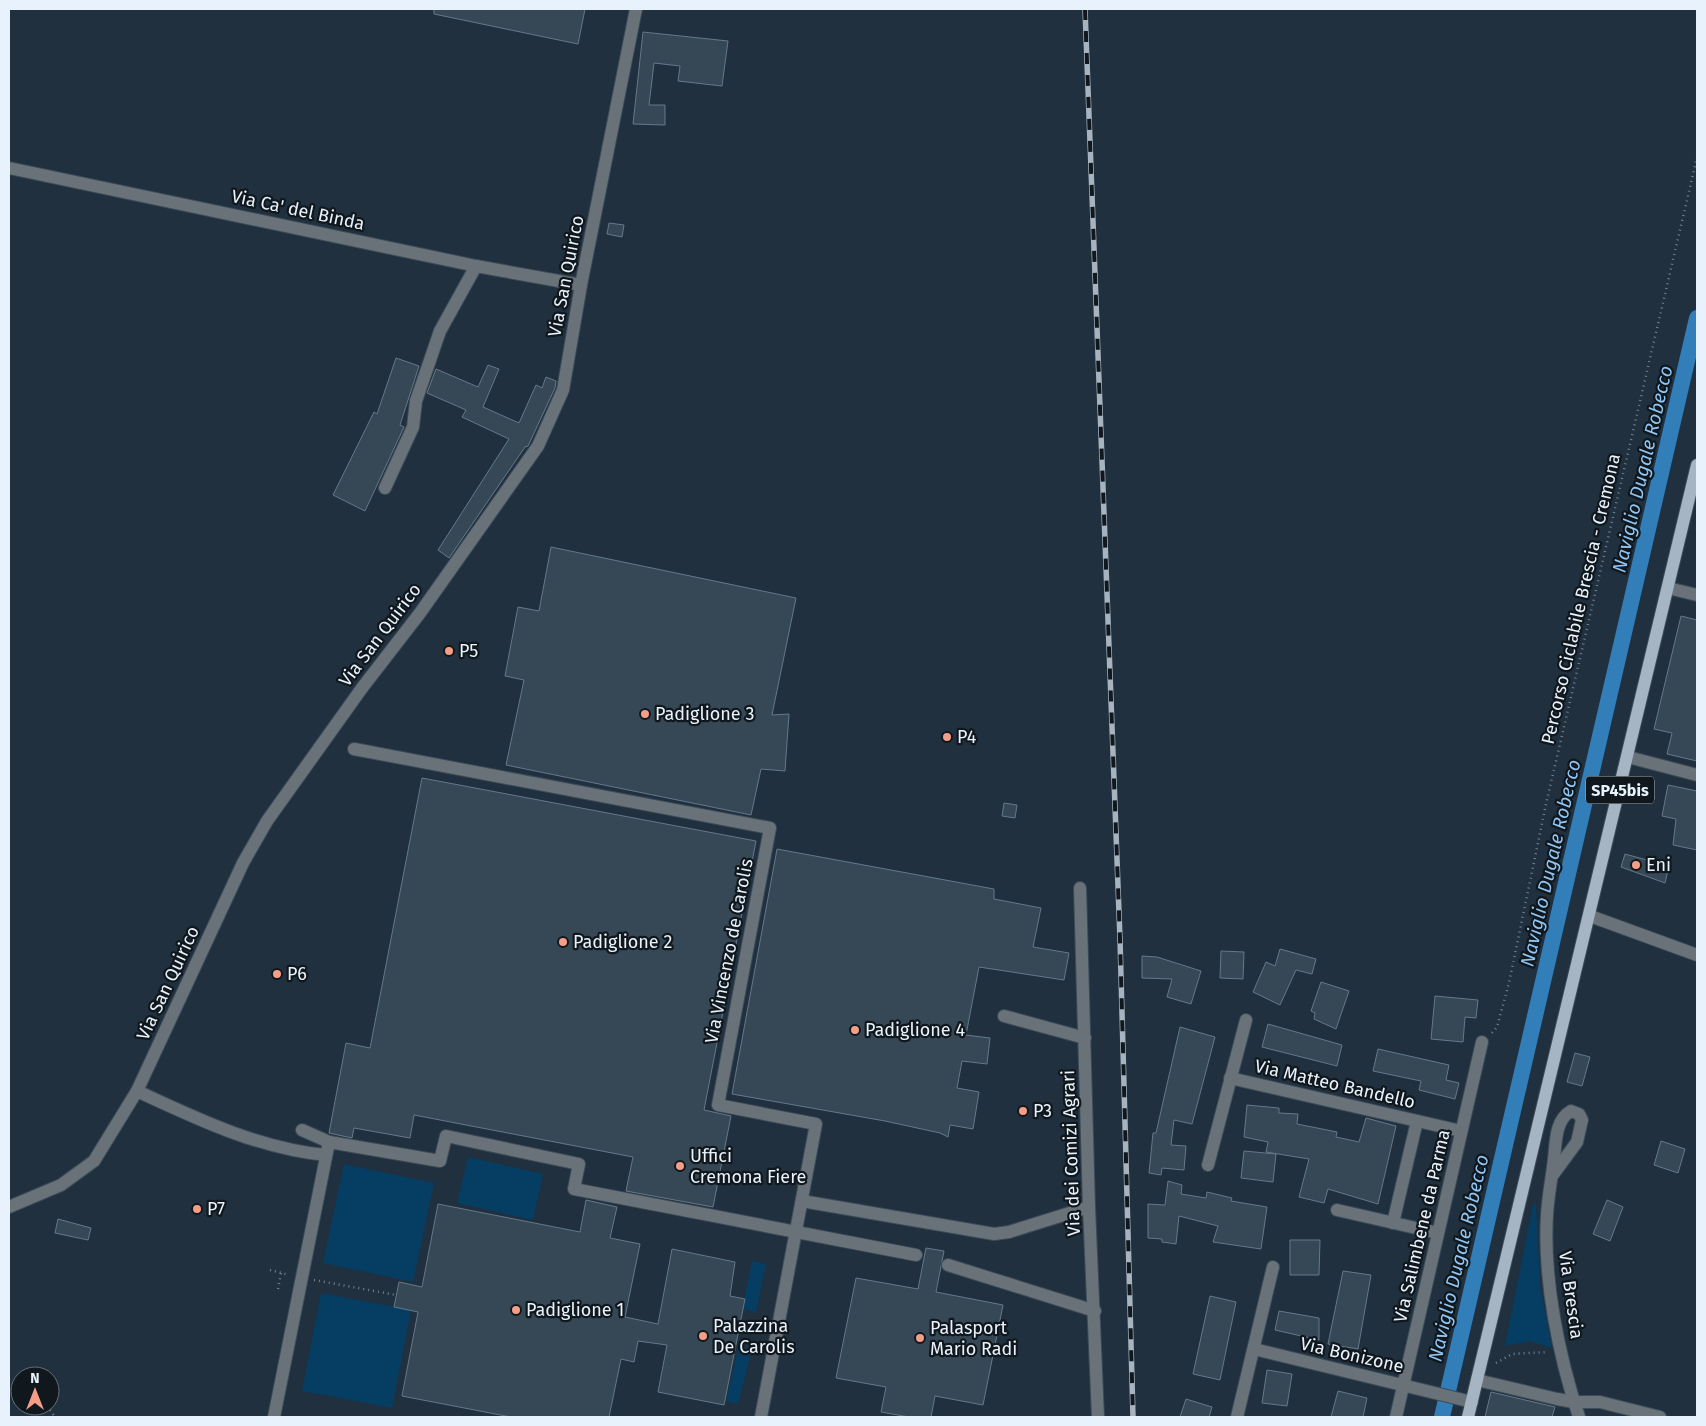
<svg xmlns="http://www.w3.org/2000/svg" width="1706" height="1426" font-family="'Fira Sans',sans-serif">
<style>
.green{fill:#063d62}
.lines{fill:none;stroke-linecap:round;stroke-linejoin:round}
.canal{stroke:#327eb8;stroke-width:16}
.building{fill:#364756;stroke:#667989}
.minor-casing{stroke:#3c4b59;stroke-width:14}
.major-casing{stroke:#3c4b59;stroke-width:14}
.path{stroke:#74828e;stroke-width:2.5;stroke-dasharray:1 4;stroke-linecap:butt}
.minor{stroke:#6a7279;stroke-width:12}
.major{stroke:#a5b5c4;stroke-width:12}
.rail-casing{stroke:#a7b3bf;stroke-width:5.5}
.rail{stroke:#10171d;stroke-width:4;stroke-dasharray:11;stroke-linecap:butt}
.poi-dot{fill:#f49e88;stroke:#10171d;stroke-width:2}
.labels{text-anchor:middle;stroke-width:4.5;stroke-linejoin:round;paint-order:stroke}
.shield{fill:#10171d;stroke:#a7b0b9;stroke-width:1}
.shield-label{font-size:16px;font-weight:bold;fill:#e8f2fc}
.street-label{font-size:18px;fill:#e8f2fc;stroke:#10171d}
.poi-label{font-size:18px;fill:#e8f2fc;stroke:#10171d;text-anchor:start}
.water-label{font-size:19px;font-style:italic;fill:#90c6f5;stroke:#10171d}
</style>
<rect width="100%" height="100%" fill="#20303e"/>
<g class="green">
<polygon points="468,1157 543,1174 533,1220 457,1203"/>
<polygon points="344,1164 434,1183 413,1282 323,1263"/>
<polygon points="1533,1204 1536,1204 1540,1285 1552,1348 1530,1341 1505,1346"/>
<polygon points="752,1261 766,1264 756,1312 742,1309"/>
<polygon points="321,1293 411,1310 392,1408 302,1391"/>
<polygon points="739,1345 752,1348 738,1404 726,1401"/>
</g>
<g class="lines">
<polyline class="canal" points="1442,1417 1697,318"/>
</g>
<g class="building">
<polygon points="434,9 585,9 578,44 434,14"/>
<polygon points="643,32 728,41 722,86 678,81 680,66 654,63 649,105 665,105 665,125 633,124"/>
<polygon points="609,223 624,225 622,237 607,234"/>
<polygon points="396,358 419,366 400,425 404,427 365,511 333,495 374,412 377,414"/>
<polygon points="488,365 499,369 483,407 519,423 536,385 542,388 546,377 556,381 555,388 528,446 525,447 449,558 438,550 509,439 462,417 466,410 427,393 436,369 478,387"/>
<polygon points="551,547 796,598 772,715 789,714 785,771 761,769 751,815 506,765 524,680 505,676 518,607 539,611"/>
<polygon points="1681,616 1697,620 1697,761 1667,754 1672,733 1654,729"/>
<polygon points="422,778 756,841 704,1110 731,1116 713,1207 626,1191 633,1157 414,1115 410,1138 354,1128 352,1138 329,1133 346,1043 370,1048"/>
<polygon points="1668,785 1697,791 1697,850 1673,845 1676,819 1662,816"/>
<polygon points="1004,803 1017,805 1015,818 1002,816"/>
<polygon points="777,849 994,889 994,899 1041,908 1033,947 1069,953 1064,980 979,967 966,1035 990,1038 987,1064 962,1061 957,1088 979,1092 973,1129 950,1125 948,1137 940,1133 885,1121 732,1094"/>
<polygon points="1625,854 1669,866 1665,883 1621,867"/>
<polygon points="1280,949 1316,959 1312,974 1296,970 1280,1005 1253,992 1266,962 1275,966"/>
<polygon points="1221,951 1244,952 1243,979 1220,978"/>
<polygon points="1142,956 1157,957 1201,971 1191,1004 1167,997 1172,979 1142,978"/>
<polygon points="1321,982 1349,991 1336,1029 1314,1019 1315,1013 1311,1011"/>
<polygon points="1435,996 1478,1000 1476,1018 1465,1017 1463,1042 1431,1039"/>
<polygon points="1268,1024 1342,1045 1337,1066 1262,1047"/>
<polygon points="1180,1027 1215,1037 1192,1124 1174,1120 1171,1145 1186,1146 1184,1170 1162,1168 1161,1175 1149,1173 1153,1133 1156,1133"/>
<polygon points="1378,1049 1449,1065 1446,1080 1459,1083 1455,1099 1419,1090 1421,1081 1373,1071"/>
<polygon points="1575,1053 1590,1057 1582,1086 1567,1082"/>
<polygon points="1247,1105 1279,1108 1279,1113 1298,1114 1297,1124 1337,1132 1336,1137 1359,1142 1366,1118 1396,1126 1378,1204 1328,1189 1324,1203 1299,1197 1309,1159 1266,1152 1268,1142 1244,1137"/>
<polygon points="1661,1141 1685,1149 1678,1173 1654,1165"/>
<polygon points="1244,1151 1276,1154 1273,1182 1241,1178"/>
<polygon points="1168,1181 1182,1185 1181,1194 1206,1198 1207,1192 1232,1198 1231,1201 1267,1207 1261,1249 1213,1242 1218,1226 1179,1216 1176,1244 1162,1242 1162,1239 1148,1238 1148,1204 1165,1205"/>
<polygon points="586,1200 617,1207 610,1238 640,1244 625,1317 658,1324 672,1249 735,1262 730,1296 745,1299 724,1405 658,1392 667,1345 638,1341 634,1362 621,1359 609,1417 511,1417 402,1396 418,1312 394,1307 399,1282 422,1287 438,1204 580,1232"/>
<polygon points="1607,1200 1623,1207 1610,1241 1593,1234"/>
<polygon points="58,1219 91,1228 88,1240 55,1233"/>
<polygon points="1290,1240 1320,1240 1319,1275 1290,1275"/>
<polygon points="926,1248 944,1251 936,1292 1003,1305 983,1405 935,1396 931,1417 909,1417 881,1412 886,1387 836,1378 856,1278 918,1289"/>
<polygon points="1343,1271 1371,1275 1358,1349 1328,1344"/>
<polygon points="1210,1296 1236,1302 1220,1380 1193,1374"/>
<polygon points="1279,1311 1319,1318 1319,1340 1275,1330"/>
<polygon points="1267,1370 1292,1374 1287,1406 1262,1403"/>
<polygon points="1338,1391 1367,1398 1363,1417 1331,1417"/>
<polygon points="1491,1392 1555,1407 1552,1417 1485,1417"/>
<polygon points="1186,1399 1212,1407 1209,1417 1180,1417"/>
</g>
<g class="lines">
<defs>
<g id="minor">
<polyline points="9,168 476,266 581,285"/>
<polyline points="385,488 413,427 416,401 440,331 476,266"/>
<polyline points="1668,588 1697,595"/>
<polyline points="354,749 770,828 718,1105 816,1124 761,1417"/>
<polyline points="1628,757 1697,775"/>
<polyline points="1080,888 1089,1207 1098,1417"/>
<polyline points="1590,916 1697,955"/>
<polyline points="1004,1016 1085,1038"/>
<polyline points="1230,1078 1461,1131"/>
<path d="M137 1091C197 1119 260 1149 326 1155"/>
<polyline points="329,1142 440,1161 446,1136 579,1164 574,1189 916,1255"/>
<polyline points="1208,1165 1246,1020"/>
<path d="M1552 1176 1577 1142 1582 1120 1579 1114 1571 1111C1555 1120 1556 1142 1554 1159 1552 1177 1548 1196 1547 1215 1543 1279 1559 1357 1579 1417"/>
<polyline points="802,1201 994,1234 1009,1232 1089,1207"/>
<polyline points="9,1207 61,1185 94,1161 137,1091 243,863 267,821 362,688 420,613 538,446 563,390 581,285 636,9"/>
<polyline points="1337,1210 1438,1233"/>
<polyline points="1393,1223 1417,1121"/>
<polyline points="948,1265 1095,1311"/>
<polyline points="1254,1349 1472,1402"/>
<polyline points="1477,1380 1557,1399 1574,1402 1600,1402 1660,1417"/>
<polyline points="274,1417 329,1142 302,1130"/>
<polyline points="1237,1417 1273,1267"/>
<polyline points="1396,1417 1482,1042"/>
</g>
<polyline id="major" points="1468,1417 1697,465"/>
</defs>
<use href="#minor" class="minor-casing"/>
<use href="#major" class="major-casing"/>
<g class="path">
<polyline points="1492,1033 1497,1027 1509,983 1546,804 1697,157"/>
<polyline points="270,1270 289,1275"/>
<polyline points="314,1280 396,1295"/>
<polyline points="278,1289 281,1273"/>
<polyline points="1496,1363 1512,1354 1547,1352"/>
<polyline points="9,1380 20,1385"/>
<polyline points="47,1406 55,1417"/>
</g>
<use href="#minor" class="minor"/>
<use href="#major" class="major"/>
<defs>
<polyline id="rail" points="1085,9 1120,939 1133,1417"/>
</defs>
<use href="#rail" class="rail-casing"/>
<use href="#rail" class="rail"/>
</g>
<g class="poi-dot">
<circle cx="449" cy="651" r="5"/>
<circle cx="645" cy="714" r="5"/>
<circle cx="947" cy="737" r="5"/>
<circle cx="1636" cy="865" r="5"/>
<circle cx="563" cy="942" r="5"/>
<circle cx="277" cy="974" r="5"/>
<circle cx="855" cy="1030" r="5"/>
<circle cx="1023" cy="1111" r="5"/>
<circle cx="680" cy="1166" r="5"/>
<circle cx="197" cy="1209" r="5"/>
<circle cx="516" cy="1310" r="5"/>
<circle cx="703" cy="1336" r="5"/>
<circle cx="920" cy="1338" r="5"/>
</g>
<g class="labels">
<rect class="shield" x="1586" y="776.5" width="68" height="27" rx="4"/>
<g class="shield-label">
<text x="1620" y="796">SP45bis</text>
</g>
<g class="street-label">
<text transform="translate(298 210) rotate(12)" y="6">Via Ca' del Binda</text>
<text transform="translate(566 276) rotate(-79)" y="6">Via San Quirico</text>
<text transform="translate(1581 599) rotate(-77)" y="6">Percorso Ciclabile Brescia - Cremona</text>
<text transform="translate(380 635) rotate(-53)" y="6">Via San Quirico</text>
<text transform="translate(729 951) rotate(-79)" y="6">Via Vincenzo de Carolis</text>
<text transform="translate(168 983) rotate(-65)" y="6">Via San Quirico</text>
<text transform="translate(1335 1084) rotate(13)" y="6">Via Matteo Bandello</text>
<text transform="translate(1071 1153) rotate(-92)" y="6">Via dei Comizi Agrari</text>
<text transform="translate(1422 1226) rotate(-77)" y="6">Via Salimbene da Parma</text>
<text transform="translate(1571 1295) rotate(82)" y="6">Via Brescia</text>
<text transform="translate(1352 1355) rotate(13)" y="6">Via Bonizone</text>
</g>
<g class="poi-label">
<text x="459" y="657">P5</text>
<text x="655" y="720">Padiglione 3</text>
<text x="957" y="743">P4</text>
<text x="1646" y="871">Eni</text>
<text x="573" y="948">Padiglione 2</text>
<text x="287" y="980">P6</text>
<text x="865" y="1036">Padiglione 4</text>
<text x="1033" y="1117">P3</text>
<text x="690" y="1162">Uffici<tspan x="690" dy="21">Cremona Fiere</tspan></text>
<text x="207" y="1215">P7</text>
<text x="526" y="1316">Padiglione 1</text>
<text x="713" y="1332">Palazzina<tspan x="713" dy="21">De Carolis</tspan></text>
<text x="930" y="1334">Palasport<tspan x="930" dy="21">Mario Radi</tspan></text>
</g>
<g class="water-label">
<text transform="translate(1642 469) rotate(-77)" y="7">Naviglio Dugale Robecco</text>
<text transform="translate(1550 863) rotate(-77)" y="7">Naviglio Dugale Robecco</text>
<text transform="translate(1458 1258) rotate(-77)" y="7">Naviglio Dugale Robecco</text>
</g>
</g>
<rect width="1706" height="1426" fill="none" stroke="#e8f2fc" stroke-width="20"/>
<g transform="translate(35 1391)"><circle r="24" fill="#10171d" stroke="#666f76"/>
<path d="M0-4L9 19L0 12L-9 19Z" fill="#f49e88"/>
<text y="-8" font-size="14" font-weight="bold" text-anchor="middle" fill="#e8f2fc">N</text>
</g>
</svg>
